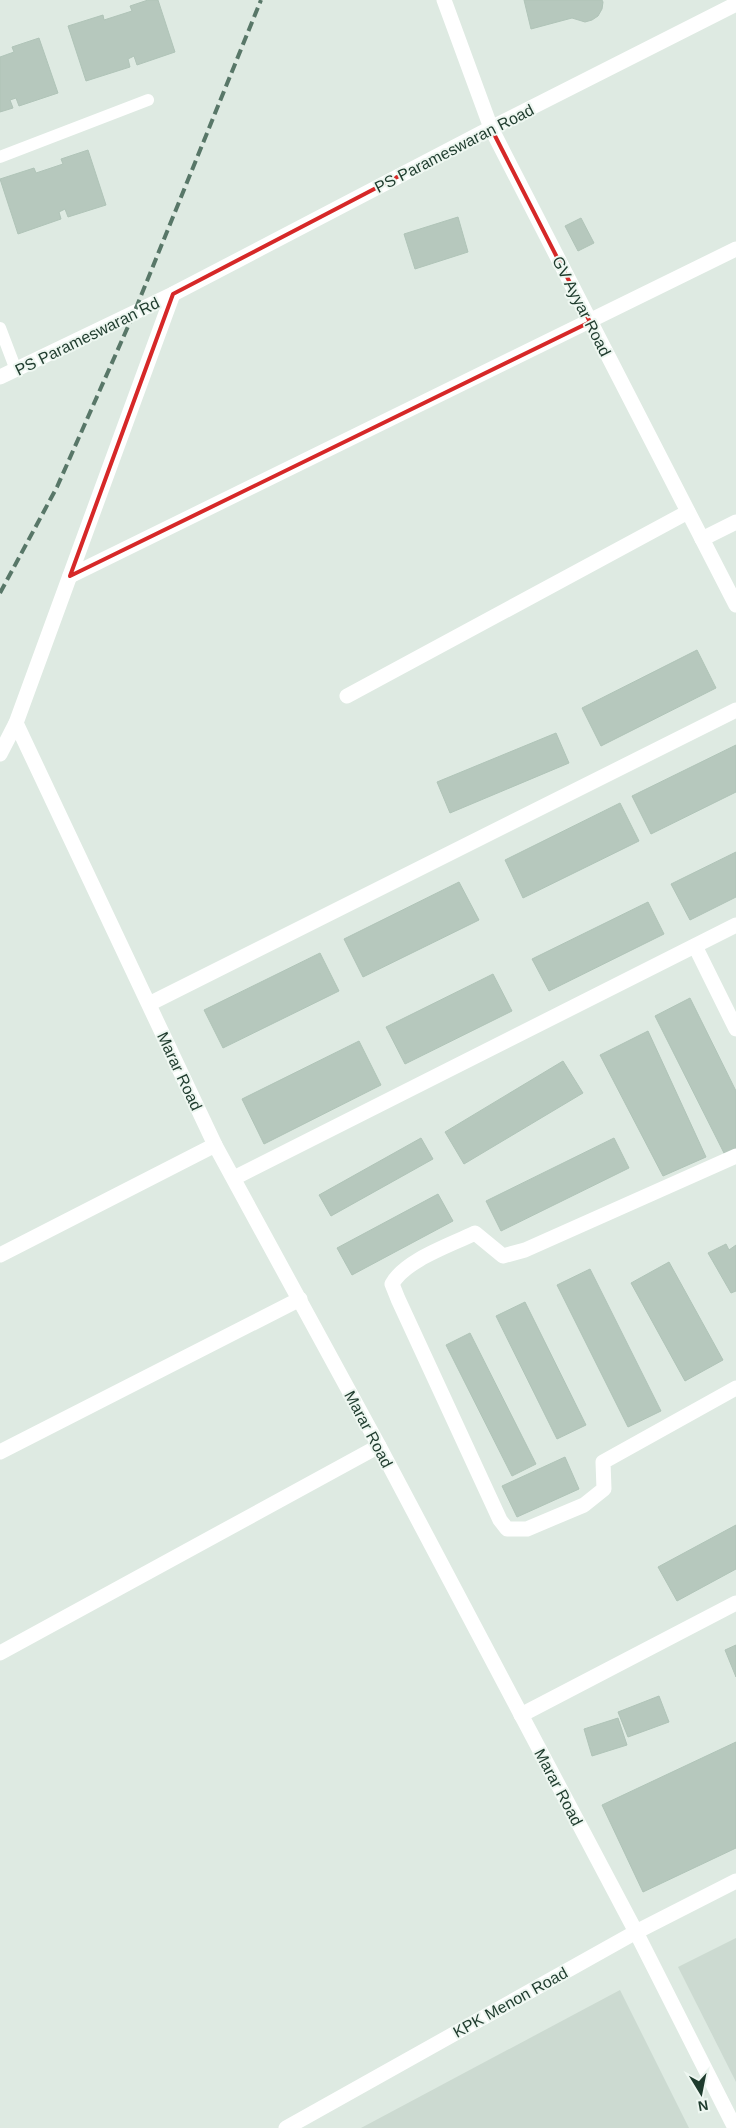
<svg xmlns="http://www.w3.org/2000/svg" width="736" height="2128" font-family="Helvetica,sans-serif">
<style>
.built{fill:#ccdad1}
.building{fill:#b6c8bd;stroke:#b0c4b8}
.lines{fill:none;stroke-linecap:round;stroke-linejoin:round}
.service{stroke:#fff;stroke-width:12}
.minor{stroke:#fff;stroke-width:15}
.rail{stroke:#587768;stroke-width:4;stroke-dasharray:10 5;stroke-linecap:butt}
.marked{fill:none;stroke:#d62828;stroke-width:4;stroke-linejoin:round}
.labels{text-anchor:middle;stroke-width:4;stroke-linejoin:round;paint-order:stroke}
.street-label{font-size:16px;fill:#1e3b2d;stroke:#eef7f1}
</style>
<rect width="100%" height="100%" fill="#deeae2"/>
<g class="built">
<polygon points="736,1938 736,2082 678,1967"/>
<polygon points="620,1990 689,2128 361,2128"/>
</g>
<g class="building">
<polygon points="148,0 158,0 175,52 137,65 134,56 128,59 130,67 86,81 68,26 103,15 104,20 132,11 130,6"/>
<polygon points="524,0 602,0 603,2 602,9 598,16 592,20 585,22 572,18 531,29"/>
<polygon points="39,38 58,93 19,106 16,98 10,100 13,108 0,112 0,57 14,52 12,47"/>
<polygon points="88,150 106,205 68,217 65,209 59,212 61,219 18,234 0,179 34,168 36,173 63,164 61,159"/>
<polygon points="458,217 468,252 415,269 404,234"/>
<polygon points="581,218 594,243 578,251 565,226"/>
<polygon points="697,650 716,688 601,746 582,708"/>
<polygon points="556,733 569,763 450,813 437,782"/>
<polygon points="736,745 736,792 651,834 632,796"/>
<polygon points="620,803 639,841 523,898 505,860"/>
<polygon points="736,852 736,897 690,920 671,884"/>
<polygon points="459,882 479,920 363,977 344,939"/>
<polygon points="648,902 664,934 549,991 532,959"/>
<polygon points="320,953 339,991 223,1048 204,1010"/>
<polygon points="493,974 512,1011 405,1064 386,1027"/>
<polygon points="690,998 736,1091 736,1150 725,1155 655,1016"/>
<polygon points="648,1031 706,1157 663,1176 600,1055"/>
<polygon points="359,1041 381,1085 264,1144 242,1099"/>
<polygon points="563,1061 583,1093 464,1164 445,1132"/>
<polygon points="421,1138 433,1159 331,1216 319,1195"/>
<polygon points="614,1138 629,1168 501,1231 486,1201"/>
<polygon points="438,1194 453,1221 352,1275 337,1248"/>
<polygon points="726,1244 729,1250 736,1245 736,1291 731,1293 708,1253"/>
<polygon points="669,1262 723,1360 685,1381 631,1283"/>
<polygon points="590,1269 661,1411 628,1427 557,1285"/>
<polygon points="525,1302 586,1425 557,1439 496,1316"/>
<polygon points="470,1333 536,1464 512,1476 446,1345"/>
<polygon points="565,1457 579,1489 517,1517 502,1486"/>
<polygon points="736,1525 736,1569 677,1601 658,1567"/>
<polygon points="736,1645 736,1677 725,1650"/>
<polygon points="659,1696 669,1722 628,1737 618,1712"/>
<polygon points="618,1718 627,1745 592,1756 584,1729"/>
<polygon points="736,1742 736,1848 643,1892 602,1805"/>
</g>
<g class="lines">
<g class="service">
<polyline points="0,157 148,100"/>
<polyline points="0,328 16,370"/>
</g>
<g class="minor">
<polyline points="444,0 491,128 736,605"/>
<polyline points="0,377 173,294 491,128 736,4"/>
<polyline points="702,539 736,522"/>
<polyline points="70,576 736,249"/>
<polyline points="347,696 688,512"/>
<polyline points="16,723 215,1145 379,1446 636,1932 735,2128"/>
<polyline points="0,754 16,723 173,294"/>
<polyline points="695,946 736,1029"/>
<polyline points="149,1004 736,710"/>
<path d="M736 1156 525 1250 503 1256 475 1233C451 1245 405 1260 392 1284L398 1299 500 1520 507 1529H527L584 1505 604 1489 603 1462 736 1388"/>
<polyline points="234,1178 736,925"/>
<polyline points="0,1255 215,1145"/>
<polyline points="0,1452 300,1299"/>
<polyline points="0,1653 379,1446"/>
<polyline points="521,1715 736,1603"/>
<polyline points="286,2128 636,1932 736,1881"/>
</g>
<polyline class="rail" points="0,593 57,487 134,313 261,0"/>
</g>
<path class="marked" d="M491 128 590 322 70 576 173 294Z"/>
<g class="labels">
<g class="street-label">
<text transform="translate(454 148) rotate(-27)" y="6">PS Parameswaran Road</text>
<text transform="translate(582 306) rotate(63)" y="6">GV Ayyar Road</text>
<text transform="translate(87 336) rotate(-26)" y="6">PS Parameswaran Rd</text>
<text transform="translate(180 1071) rotate(65)" y="6">Marar Road</text>
<text transform="translate(369 1429) rotate(62)" y="6">Marar Road</text>
<text transform="translate(559 1787) rotate(62)" y="6">Marar Road</text>
<text transform="translate(510 2002) rotate(-29)" y="6">KPK Menon Road</text>
</g>
</g>
<g transform="translate(701 2093) rotate(170)" stroke="#eef7f1" stroke-width="4" paint-order="stroke">
<path d="M0-4L9 19L0 12L-9 19Z" fill="#1e3b2d"/>
<text y="-8" font-size="14" font-weight="bold" text-anchor="middle" fill="#1e3b2d">N</text>
</g>
</svg>
